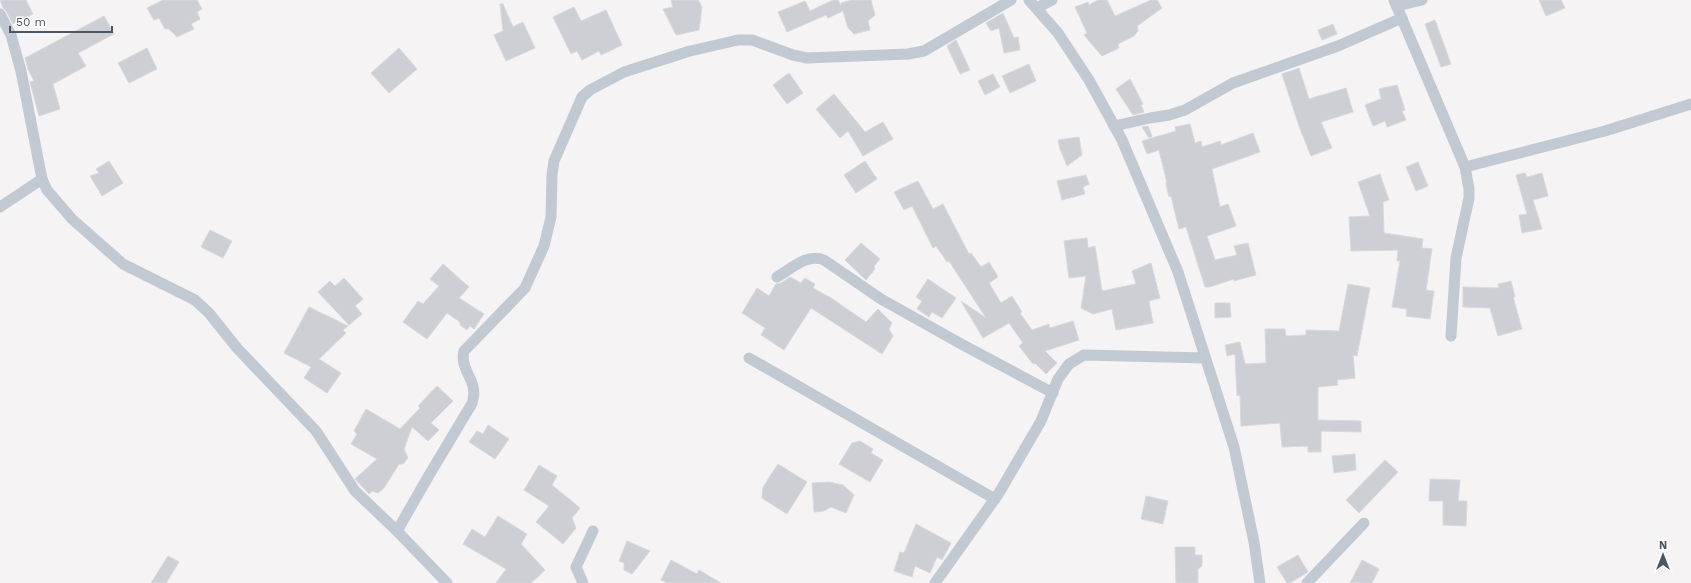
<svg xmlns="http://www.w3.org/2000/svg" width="1691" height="583" font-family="'Work Sans',sans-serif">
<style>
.building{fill:#cdcfd5;stroke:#d7d9de}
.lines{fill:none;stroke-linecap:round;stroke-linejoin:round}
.minor{stroke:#c1cad2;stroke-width:11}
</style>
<rect width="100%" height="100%" fill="#f5f3f3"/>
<g class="building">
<polygon points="0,0 26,0 33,14 13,24 6,11 3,8"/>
<polygon points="163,0 197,0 202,9 197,12 200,19 191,24 194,29 177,37 169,29 165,29 159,18 154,20 147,8"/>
<polygon points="671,0 698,0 702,7 699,30 676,35 663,9 673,7"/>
<polygon points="833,0 838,0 841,6 841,3 852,0 871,0 875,15 868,21 870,30 854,34 848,28 843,11 828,18 826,15 787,32 778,12 805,1 810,11"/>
<polygon points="1098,0 1107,0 1115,16 1151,0 1157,0 1162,8 1137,26 1138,31 1134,36 1118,44 1119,48 1102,56 1084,35 1087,33 1075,7 1088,2 1089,5"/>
<polygon points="1539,0 1561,0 1565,8 1546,16"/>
<polygon points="500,4 503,4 513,27 523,22 535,48 506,61 494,35 503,31"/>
<polygon points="574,7 581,21 606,10 622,45 601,55 599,51 582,60 577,51 571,54 553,17"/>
<polygon points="1003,13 1014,38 1018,37 1020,50 1004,53 999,28 991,31 986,23"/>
<polygon points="104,16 114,34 78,53 86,66 53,84 60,109 39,116 30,82 34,81 28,69 25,58"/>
<polygon points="1435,20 1451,64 1441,67 1425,24"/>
<polygon points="1333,24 1337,34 1322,40 1318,30"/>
<polygon points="956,40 970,70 960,74 947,46"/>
<polygon points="147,48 157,69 129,83 118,63"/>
<polygon points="399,48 417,69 389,93 371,73"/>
<polygon points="1029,64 1036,81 1010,93 1002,76"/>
<polygon points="1299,68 1309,99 1346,88 1353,112 1321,122 1332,148 1311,156 1299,126 1282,74"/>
<polygon points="789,73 803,93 787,104 773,85"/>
<polygon points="993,74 1000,87 985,95 978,81"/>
<polygon points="1130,79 1143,104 1141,105 1144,112 1133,115 1116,89"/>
<polygon points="1397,85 1405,110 1402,111 1406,120 1387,127 1385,121 1373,126 1365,105 1381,99 1379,89"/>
<polygon points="834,94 865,132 883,122 893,139 863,156 848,131 840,138 816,109"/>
<polygon points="1190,124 1195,143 1201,141 1202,147 1220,141 1221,145 1253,133 1260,152 1212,169 1220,207 1228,204 1236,226 1207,236 1215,260 1237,255 1234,246 1248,243 1256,275 1234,281 1234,279 1210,287 1205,287 1186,227 1179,229 1171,196 1169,197 1166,183 1167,183 1159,150 1147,154 1142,141 1176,131 1175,127"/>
<polygon points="1148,126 1152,136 1149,138 1142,127"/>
<polygon points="1079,137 1082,155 1067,166 1060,149 1058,140"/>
<polygon points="109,161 123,183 102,196 90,176 99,173 96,169"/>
<polygon points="865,161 877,179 856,193 844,175"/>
<polygon points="1418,162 1428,186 1416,191 1406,167"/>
<polygon points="1525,173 1527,177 1542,173 1548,196 1533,200 1542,229 1522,233 1519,215 1527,214 1516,175"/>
<polygon points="1380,174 1389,200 1383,202 1384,233 1423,239 1422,248 1432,249 1426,290 1434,291 1430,319 1406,316 1407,309 1392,307 1400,261 1397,261 1398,250 1351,251 1349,217 1370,216 1358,182"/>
<polygon points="1086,175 1089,184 1083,187 1085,194 1062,200 1057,181"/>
<polygon points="918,181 933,209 943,204 969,254 971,253 981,267 989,262 998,277 989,283 1001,303 1012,296 1022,312 1020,313 1032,330 1049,324 1050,328 1073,321 1079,340 1045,351 1057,363 1046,374 1035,363 1033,364 1019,346 1023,343 1009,323 983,338 961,301 986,318 949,261 947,262 936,246 933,248 912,206 904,210 894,192"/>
<polygon points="210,230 232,241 223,258 201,247"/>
<polygon points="1087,238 1088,248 1095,246 1102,291 1136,284 1132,271 1151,263 1160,298 1149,301 1153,323 1116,330 1112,309 1093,314 1081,308 1086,276 1069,278 1064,241"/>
<polygon points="861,243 880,259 874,266 875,269 866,280 845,260"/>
<polygon points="443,264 469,287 459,298 484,314 474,329 470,326 467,330 460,325 460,322 447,313 427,339 403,322 418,301 423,304 439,286 430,279"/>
<polygon points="790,277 801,283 805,278 815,284 813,288 831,298 866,322 878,309 892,323 889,329 893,336 882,354 811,308 784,350 761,335 765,328 742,313 757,288 769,296 776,284 781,283"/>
<polygon points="344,278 363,299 355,306 362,314 349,325 318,292 330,281 335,286"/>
<polygon points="928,279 956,298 942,318 932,312 929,317 917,309 922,301 916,297"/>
<polygon points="1511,281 1515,297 1513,297 1522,329 1498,336 1490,308 1463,307 1463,287 1499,288 1498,284"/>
<polygon points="1348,284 1370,288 1357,356 1353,355 1355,378 1337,380 1338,385 1318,387 1318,420 1361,421 1361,432 1321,431 1321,452 1308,452 1308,446 1282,447 1280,423 1241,426 1240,395 1237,396 1235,354 1227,356 1225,345 1240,342 1245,364 1266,363 1265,329 1285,329 1286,336 1306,335 1306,330 1339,331"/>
<polygon points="1215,303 1230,303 1231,317 1215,318"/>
<polygon points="309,307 348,326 343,330 346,333 319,359 341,373 327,393 304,378 311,367 284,353"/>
<polygon points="437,386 453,401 431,423 439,430 428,441 412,427 404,449 408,458 403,464 399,464 384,488 378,493 372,491 369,494 355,479 377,459 351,444 357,434 354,431 366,409 400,429 420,408 418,406"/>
<polygon points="488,425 509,439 495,459 469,442 477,431 483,434"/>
<polygon points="860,441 873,449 871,453 883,460 870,482 839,464 852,443"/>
<polygon points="1355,454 1356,470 1334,473 1332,456"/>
<polygon points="1385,460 1398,472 1359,513 1346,500"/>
<polygon points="778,464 807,482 787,514 762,498 763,487"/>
<polygon points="539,465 557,476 552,485 580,508 572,518 576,528 563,544 536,522 549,506 524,490"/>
<polygon points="1430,479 1460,480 1458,501 1467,501 1466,526 1443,525 1443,501 1429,501"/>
<polygon points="829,482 843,485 854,495 846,513 831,507 824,511 814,512 812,483"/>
<polygon points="1146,496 1168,501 1163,524 1141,519"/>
<polygon points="498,516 527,534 521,544 545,570 531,583 496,583 506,569 463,544 472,529 485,537"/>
<polygon points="916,524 951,543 942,560 937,557 930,573 915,566 912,577 894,571 900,552 904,553"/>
<polygon points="627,541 650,551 632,574 624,570 624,563 619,561"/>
<polygon points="1175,547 1195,547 1195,555 1202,555 1202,566 1198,569 1198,583 1176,583"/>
<polygon points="1298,555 1308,572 1290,583 1287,583 1277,567"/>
<polygon points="168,556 179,562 166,583 151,583"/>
<polygon points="671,560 697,574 699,570 721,583 667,583 661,580"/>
<polygon points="1362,560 1379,569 1372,583 1350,583"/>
</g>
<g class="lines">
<g class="minor">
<polyline points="1029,0 1058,33 1089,80 1122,140 1178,272 1234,447 1254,542 1260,583"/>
<polyline points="1394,0 1465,167 1469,189 1469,198 1456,258 1451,336"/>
<polyline points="1397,6 1422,0"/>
<polyline points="1037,8 1052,0"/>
<polyline points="0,14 11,35 21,71 42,179 47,190 72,219 123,264 195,300 209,313 237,348 316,431 355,491 397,531 447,583"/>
<polyline points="1114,126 1150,118 1169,115 1185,110 1233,83 1338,46 1402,18"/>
<polyline points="1465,167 1605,131 1691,104"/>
<polyline points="0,207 42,179"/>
<path d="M777 277C791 269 807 253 824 260L881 299 963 345 1053 393"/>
<polyline points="749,358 995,499"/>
<path d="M397 531 428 477 468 410C470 407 473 403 473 399 478 381 459 369 464 351L525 288 544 246 551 217 552 175 554 161 582 97 590 90 624 72 690 51 738 40H752L793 55 807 58 908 54 924 51 1011 0"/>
<polyline points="583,583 576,567 593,531"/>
<polyline points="935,583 999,493 1041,421 1058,379 1069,364 1084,355 1205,358"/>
<polyline points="1307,583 1364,523"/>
</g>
</g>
<g transform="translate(1663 555)" stroke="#ffffff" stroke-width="3" paint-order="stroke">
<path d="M0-3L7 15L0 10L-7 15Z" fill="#4a5661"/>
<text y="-6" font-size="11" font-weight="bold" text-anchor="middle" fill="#4a5661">N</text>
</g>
<path d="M10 26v6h102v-6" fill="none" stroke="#4a5661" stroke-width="2"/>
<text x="16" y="26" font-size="12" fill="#4a5661" stroke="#ffffff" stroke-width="3" paint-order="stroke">50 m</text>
</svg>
